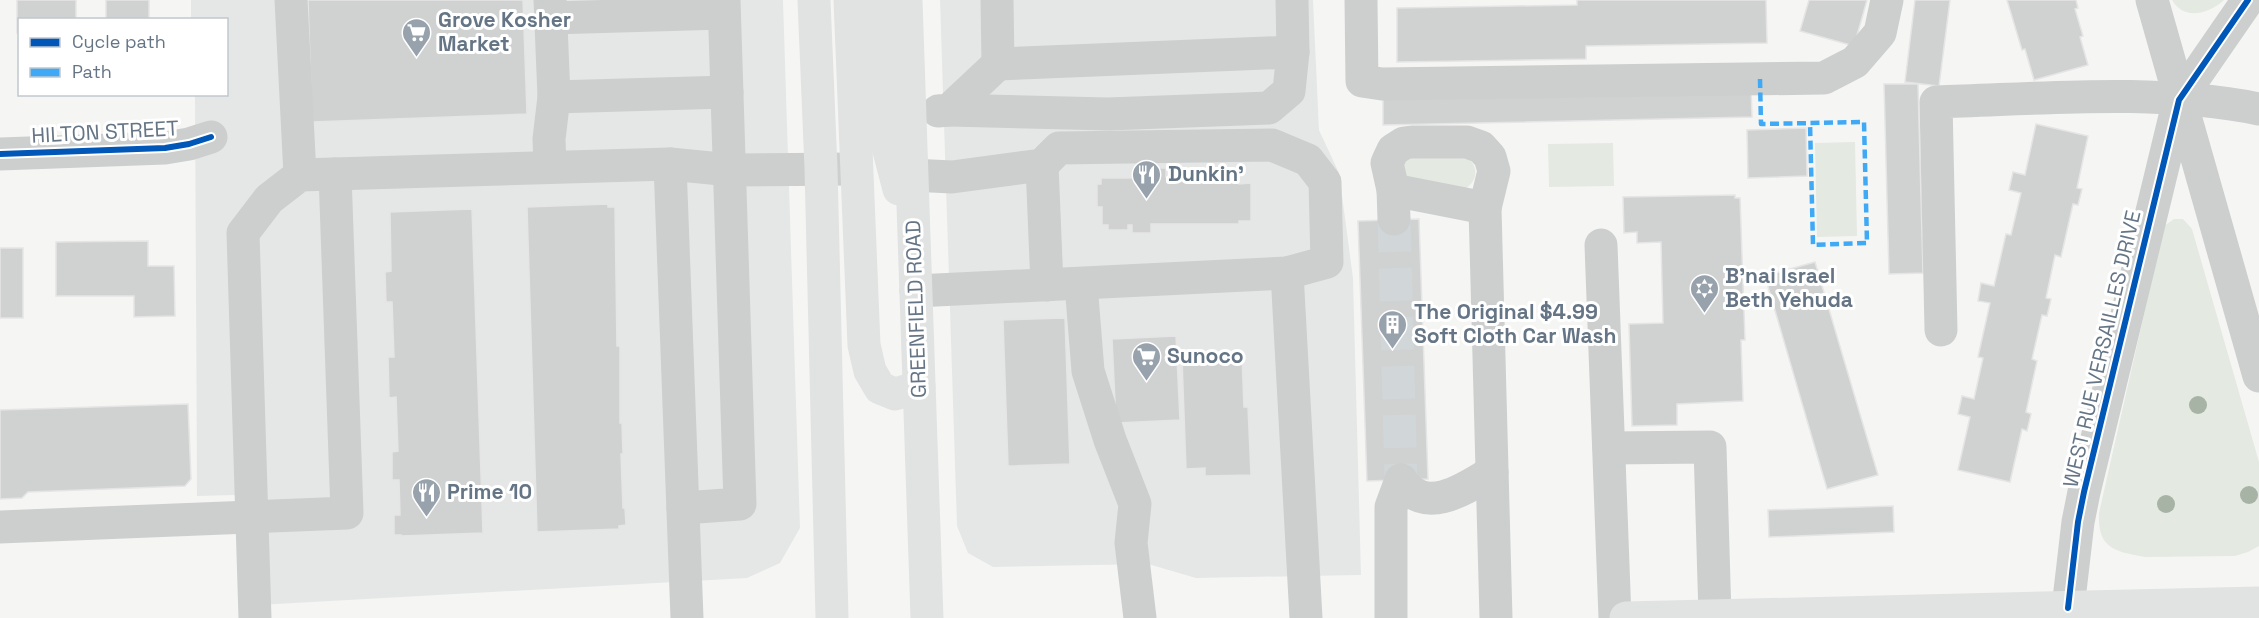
<svg xmlns="http://www.w3.org/2000/svg" width="2259" height="618" font-family="'Space Grotesk',sans-serif">
<style>
.built{fill:#e5e7e6}
.green{fill:#e4e9e2}
.building{fill:#d0d1d1;stroke:#e4e5e4;stroke-width:1.5}
.lines{fill:none;stroke-linecap:round;stroke-linejoin:round}
.minor-tunnel{stroke:#d1d6d8;stroke-width:33;stroke-dasharray:33 16;stroke-linecap:butt}
.minor{stroke:#cdcfcf;stroke-width:33}
.major{stroke:#e1e2e2;stroke-width:33}
.quiet{stroke:#3fa9f5;stroke-width:4.5;stroke-dasharray:9 4.5;stroke-linecap:butt}
.cycleway-casing{stroke:#fff;stroke-width:10}
.cycleway{stroke:#0057b8;stroke-width:6}
.tree{fill:#a7b3a5}
.labels{text-anchor:middle;stroke-width:6;stroke-linejoin:round;paint-order:stroke}
.poi-label{font-size:21px;font-weight:bold;fill:#657585;stroke:#fff;text-anchor:start}
.street-label{font-size:21px;fill:#657585;stroke:#fff}
</style>
<rect width="100%" height="100%" fill="#f5f6f4"/>
<g class="built">
<polygon points="191,0 783,0 800,528 780,563 747,578 240,606 236,495 197,496 195,95 226,94 226,20 191,19"/>
<polygon points="940,0 1313,0 1319,130 1339,173 1353,278 1361,575 1196,578 1148,564 993,567 968,553 957,526"/>
</g>
<g class="green">
<path d="M2172 0H2224C2209 14 2184 21 2172 0Z"/>
<polygon points="1855,142 1857,236 1817,237 1815,143"/>
<polygon points="1613,143 1614,186 1549,187 1548,144"/>
<path d="M1405 157 1469 158C1480 171 1476 183 1462 191L1407 177 1404 175 1401 164Z"/>
<path d="M2174 219H2183L2192 229 2259 462V546L2248 552 2235 556 2146 557C2116 552 2097 549 2099 513L2164 226Z"/>
</g>
<g class="building">
<polygon points="17,0 76,0 76,20 20,20 20,33 17,33"/>
<rect x="106" y="0" width="43" height="20"/>
<polygon points="308,0 523,0 527,114 312,122"/>
<polygon points="1577,0 1766,0 1767,43 1586,46 1586,59 1397,62 1397,8 1577,5"/>
<polygon points="1809,0 1867,0 1854,46 1800,31"/>
<polygon points="1915,0 1950,0 1939,86 1905,82"/>
<polygon points="2007,0 2076,0 2078,8 2075,9 2083,36 2080,37 2088,65 2034,80 2025,49 2022,50"/>
<polygon points="1884,84 1918,84 1923,273 1889,274"/>
<polygon points="1751,87 1752,117 1383,125 1383,93"/>
<polygon points="2036,124 2088,136 2077,188 2082,189 2078,205 2073,204 2061,257 2055,255 2046,298 2051,299 2047,316 2042,315 2032,359 2037,361 2026,412 2031,414 2027,431 2022,429 2010,482 1958,470 1970,417 1958,414 1962,396 1974,399 1983,358 1978,357 1990,303 1978,301 1981,283 1994,286 2006,234 2011,235 2021,193 2009,190 2013,172 2025,175"/>
<polygon points="1806,128 1807,176 1748,178 1747,130"/>
<polygon points="1147,168 1166,168 1166,177 1239,177 1239,184 1251,183 1251,221 1239,221 1239,224 1151,224 1151,233 1132,233 1132,225 1128,225 1128,230 1108,230 1108,225 1102,225 1102,207 1097,207 1097,184 1101,184 1101,178 1147,178"/>
<polygon points="1735,195 1735,198 1740,198 1745,340 1741,340 1743,401 1677,404 1677,425 1632,426 1629,324 1663,323 1661,242 1637,243 1637,232 1624,233 1623,197"/>
<polygon points="608,204 608,207 615,207 617,346 620,346 620,423 622,423 623,454 621,454 623,508 625,508 626,525 619,526 619,529 537,532 527,207"/>
<polygon points="472,209 483,533 401,536 401,535 394,535 394,515 400,515 399,480 392,480 392,452 398,451 396,397 389,398 388,357 394,357 392,302 386,302 385,272 391,271 390,212"/>
<polygon points="1419,219 1428,479 1367,481 1358,221"/>
<polygon points="148,241 148,266 174,266 175,316 134,317 134,296 56,296 56,242"/>
<rect x="0" y="248" width="23" height="70"/>
<polygon points="1815,262 1878,475 1827,489 1765,276"/>
<polygon points="1065,318 1070,464 1008,466 1003,320"/>
<polygon points="1176,336 1180,420 1116,423 1112,339"/>
<polygon points="1242,356 1244,407 1248,407 1251,475 1205,476 1205,468 1186,469 1182,359"/>
<polygon points="188,404 191,479 185,486 28,492 22,498 0,499 0,410"/>
<polygon points="1893,506 1894,532 1769,537 1768,510"/>
</g>
<g class="lines">
<polyline class="minor-tunnel" points="1394,219 1401,480"/>
<g class="minor">
<polyline points="291,0 300,175"/>
<polyline points="550,0 554,97 549,139 550,167"/>
<polyline points="1361,0 1362,81 1382,84 1824,78 1855,62 1880,33 1887,0"/>
<polyline points="2152,0 2259,376"/>
<polyline points="551,18 724,13"/>
<polyline points="998,64 1293,52"/>
<polyline points="554,97 727,92"/>
<polyline points="949,110 1108,114 1269,108 1289,91 1293,52 1292,0"/>
<polyline points="938,111 949,110 998,64 997,0"/>
<polyline points="0,154 165,148 189,144 211,137"/>
<polyline points="670,164 687,618"/>
<polyline points="1042,165 1047,285"/>
<polyline points="911,175 952,177 1042,165 1059,148 1272,145 1308,160 1325,182 1327,262 1287,273 916,291"/>
<polyline points="1393,190 1485,208"/>
<polyline points="1394,219 1393,190 1387,163 1393,150 1404,143 1412,142 1467,142 1481,147 1490,157 1494,171 1485,208 1496,618"/>
<polyline points="1601,245 1615,618"/>
<polyline points="1287,273 1306,618"/>
<polyline points="1081,284 1088,371 1110,440 1135,504 1131,543 1140,618"/>
<path d="M1941 330 1936 102C2043 99 2154 88 2259 109"/>
<polyline points="1609,448 1710,447 1715,616"/>
<path d="M1401 480C1424 517 1465 489 1492 472"/>
<polyline points="683,508 740,504 724,0"/>
<polyline points="0,527 347,513 335,174"/>
<polyline points="2068,608 2078,522 2084,492 2179,100 2248,0"/>
<polyline points="255,618 243,233 269,199 300,175 670,164 731,170 856,169"/>
<polyline points="1391,618 1391,507 1401,480"/>
</g>
<g class="major">
<polyline points="814,0 821,168 832,618"/>
<polyline points="850,0 864,345 870,371 880,388 895,394 919,387"/>
<polyline points="882,0 886,139 899,189"/>
<polyline points="906,0 927,618"/>
<polyline points="1626,618 2259,603"/>
</g>
<polyline class="quiet" points="1760,79 1761,124 1864,122 1867,243 1813,245 1810,123"/>
<defs>
<g id="cycleway">
<polyline points="0,154 165,148 189,144 211,137"/>
<polyline points="2068,608 2078,522 2084,492 2179,100 2248,0"/>
</g>
</defs>
<use href="#cycleway" class="cycleway-casing"/>
<use href="#cycleway" class="cycleway"/>
</g>
<g class="tree">
<circle cx="2198" cy="405" r="9"/>
<circle cx="2249" cy="495" r="9"/>
<circle cx="2166" cy="504" r="9"/>
</g>
<defs>
<symbol id="supermarket-pin" viewBox="-11 -11 22 30"><path d="M0 17L-7.5 6A9.5 9.5 0 1 1 7.5 6Z" fill="#97a2ac" stroke="#fff"/><path d="M-6-5.5h2.5l.6 2H6L4.5 2H-2.5L-4.4-4H-6ZM-1.5 3.2a1.3 1.3 0 1 0 .1 0ZM3 3.2a1.3 1.3 0 1 0 .1 0Z" fill="#fff"/></symbol>
<symbol id="restaurant-pin" viewBox="-11 -11 22 30"><path d="M0 17L-7.5 6A9.5 9.5 0 1 1 7.5 6Z" fill="#97a2ac" stroke="#fff"/><path d="M-5-6h1v4h1v-4h1v4h1v-4h1v5L-1.5 .5V6h-2V.5L-5-1ZM5-6V6H3V1.5H1.5Q1.5-4 5-6Z" fill="#fff"/></symbol>
<symbol id="synagogue-pin" viewBox="-11 -11 22 30"><path d="M0 17L-7.5 6A9.5 9.5 0 1 1 7.5 6Z" fill="#97a2ac" stroke="#fff"/><path d="M0-6.5L5.6 3.2H-5.6ZM0 6.5L5.6-3.2H-5.6Z" fill="#fff"/></symbol>
<symbol id="building-pin" viewBox="-11 -11 22 30"><path d="M0 17L-7.5 6A9.5 9.5 0 1 1 7.5 6Z" fill="#97a2ac" stroke="#fff"/><path d="M-4-6H4V6H1V3H-1V6H-4ZM-2.5-4.3h1.7v1.8h-1.7ZM.8-4.3h1.7v1.8H.8ZM-2.5-1h1.7V.8h-1.7ZM.8-1h1.7V.8H.8Z" fill="#fff"/></symbol>
</defs>
<g fill-rule="evenodd">
<use href="#supermarket-pin" x="400" y="16" width="33" height="45"/>
<use href="#restaurant-pin" x="1130" y="158" width="33" height="45"/>
<use href="#synagogue-pin" x="1688" y="272" width="33" height="45"/>
<use href="#building-pin" x="1376" y="308" width="33" height="45"/>
<use href="#supermarket-pin" x="1130" y="340" width="33" height="45"/>
<use href="#restaurant-pin" x="410" y="476" width="33" height="45"/>
</g>
<g class="labels">
<g class="poi-label">
<text x="438" y="27">Grove Kosher<tspan x="438" dy="24">Market</tspan></text>
<text x="1168" y="181">Dunkin'</text>
<text x="1725" y="283">B'nai Israel<tspan x="1725" dy="24">Beth Yehuda</tspan></text>
<text x="1414" y="319">The Original $4.99<tspan x="1414" dy="24">Soft Cloth Car Wash</tspan></text>
<text x="1167" y="363">Sunoco</text>
<text x="447" y="499">Prime 10</text>
</g>
<g class="street-label">
<text transform="translate(105 132) rotate(-3)" y="7">HILTON STREET</text>
<text transform="translate(916 309) rotate(-92)" y="7">GREENFIELD ROAD</text>
<text transform="translate(2102 349) rotate(-77)" y="7">WEST RUE VERSAILLES DRIVE</text>
</g>
</g>
<rect x="18" y="18" width="210" height="78" fill="#ffffff" stroke="#c1c8ce" stroke-width="1.5"/>
<rect x="30" y="38" width="30" height="9" fill="#0057b8" stroke="#c1c8ce" stroke-width="1.5"/>
<text x="72" y="48" font-size="18" fill="#657585">Cycle path</text>
<rect x="30" y="68" width="30" height="9" fill="#3fa9f5" stroke="#c1c8ce" stroke-width="1.5"/>
<text x="72" y="78" font-size="18" fill="#657585">Path</text>
</svg>
